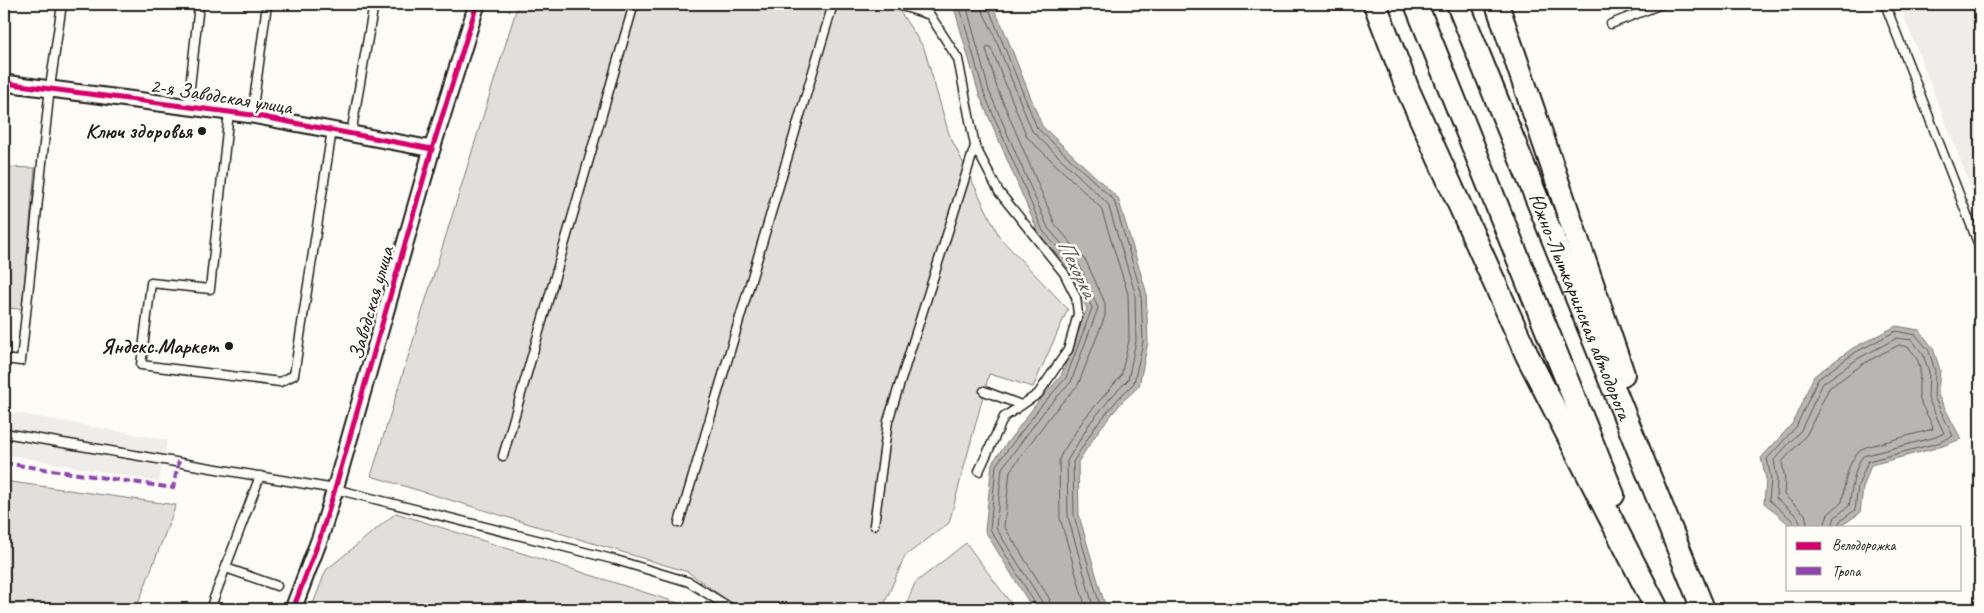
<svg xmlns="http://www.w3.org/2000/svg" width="1984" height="613" font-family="Caveat,sans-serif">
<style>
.built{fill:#eeede9}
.green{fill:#e0dfdb;stroke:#7e7e7c}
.water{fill:#b7b6b2;stroke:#797876}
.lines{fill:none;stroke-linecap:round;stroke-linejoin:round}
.shore{stroke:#5a5a58;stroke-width:1}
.lane-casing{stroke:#1c1c1c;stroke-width:11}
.street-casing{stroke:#1c1c1c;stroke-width:19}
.primary-casing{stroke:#1c1c1c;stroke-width:26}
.lane{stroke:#fdfcf7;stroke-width:8}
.street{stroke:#fdfcf7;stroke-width:15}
.primary{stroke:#fdfcf7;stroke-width:22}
.quiet{stroke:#8e44ad;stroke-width:4;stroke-dasharray:8 4;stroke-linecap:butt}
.cycleway-casing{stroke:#fdfcf7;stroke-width:8}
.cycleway{stroke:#d6006c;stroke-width:5}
.poi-dot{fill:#1c1c1c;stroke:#fdfcf7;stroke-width:2}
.labels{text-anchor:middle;stroke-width:5;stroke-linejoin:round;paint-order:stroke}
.street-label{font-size:21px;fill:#1c1c1c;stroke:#fdfcf7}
.poi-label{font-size:21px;font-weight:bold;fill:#1c1c1c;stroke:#fdfcf7;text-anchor:end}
.water-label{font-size:22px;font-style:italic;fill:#5a5a58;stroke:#fdfcf7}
</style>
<rect width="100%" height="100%" fill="#fdfcf7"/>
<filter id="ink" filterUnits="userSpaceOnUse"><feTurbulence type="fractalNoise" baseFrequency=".02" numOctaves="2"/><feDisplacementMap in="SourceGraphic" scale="10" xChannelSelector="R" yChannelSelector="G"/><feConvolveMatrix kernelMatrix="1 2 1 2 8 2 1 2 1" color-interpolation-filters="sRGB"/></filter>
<g filter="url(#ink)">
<g class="built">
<polygon points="1899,4 1980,4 1980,210"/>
<polygon points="4,411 167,440 159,482 4,454"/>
</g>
<g class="green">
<polygon points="518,4 895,4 924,48 949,134 1000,238 1068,309 1033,387 989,374 949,523 905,556 882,609 739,609 688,572 371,476"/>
<polygon points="4,167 35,168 22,309 4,308"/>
<polygon points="4,481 176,505 136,609 4,609"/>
<polygon points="396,513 697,609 311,609 326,570"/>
<polygon points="966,543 1015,609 904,609 915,583"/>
</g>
<g class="water">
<polygon points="953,4 991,4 1002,25 1042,126 1118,198 1146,291 1148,342 1139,386 1122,402 1099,430 1078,462 1079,516 1106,609 1033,609 985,531 992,463 1037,403 1061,376 1087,309 1070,270 1039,234 979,94"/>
<polygon points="1896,326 1919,330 1933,348 1940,370 1938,395 1961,439 1940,447 1871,465 1863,488 1860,513 1839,527 1792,527 1764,503 1766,479 1761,458 1792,424 1814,376 1853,348"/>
</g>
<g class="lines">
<g class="shore">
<polyline points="959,4 984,93 1043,231 1074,267 1092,308 1066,378 1041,406 996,465 990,529 1036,605 1037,609"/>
<polyline points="966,4 989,91 1048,228 1079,264 1098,308 1071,382 1045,410 1002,468 996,528 1042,602 1044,609"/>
<polyline points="980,4 982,10 992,30 1032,131 1108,204 1135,293 1136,341 1128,380 1113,395 1090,423 1067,461 1068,517 1094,609"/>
<polyline points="987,4 1037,128 1114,200 1141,292 1143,342 1134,383 1118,399 1095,427 1073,462 1074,516 1101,609"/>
<polyline points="1794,527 1793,521 1769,500 1771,479 1767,459 1796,427 1818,379 1856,352 1896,331 1916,335 1929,351 1935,371 1934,397 1953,436 1938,443 1868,461 1858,486 1855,510 1840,521 1838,527"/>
<path d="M1801 527 1798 517 1776 498 1777 479 1774 460 1801 430 1823 383 1859 358 1897 338 1912 340 1923 354 1929 372 1928 398 1944 433 1936 437 1863 456C1853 469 1852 491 1849 506L1835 517 1832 527"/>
<path d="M1808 527 1805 514 1784 495 1785 479 1782 462 1807 434 1829 388 1863 364 1883 353 1899 345 1908 347C1929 369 1915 377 1920 400 1923 410 1931 419 1933 429L1866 447C1847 455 1845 484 1842 502L1828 514 1824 527"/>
<polyline points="1051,609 1049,598 1004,526 1010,471 1051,415 1078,385 1105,316 1105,303 1086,261 1055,224 997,88 986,49 988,46 991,48 1027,137 1101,208 1128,294 1129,340 1121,376 1084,419 1062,453 1059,460 1060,518 1086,609"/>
</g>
<defs>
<g id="lane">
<polyline points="1885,4 1980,248"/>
<polyline points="1611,24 1662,4"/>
<polyline points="188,106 199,4"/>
<polyline points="229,112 210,289 151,283 141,365 280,382 294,375 332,130"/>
<polyline points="252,115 267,4"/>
<polyline points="351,134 374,4"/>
<polyline points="975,146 999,192 1064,273 1076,297 1078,314 1068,350 1038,394 1004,417 979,471"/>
<polyline points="4,359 21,361 50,87 62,4"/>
<polyline points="984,391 1021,405"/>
<polyline points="4,433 335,489 616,560 689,582 732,609"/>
<polyline points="503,456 634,4"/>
<polyline points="679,523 833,4"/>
<polyline points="874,525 888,421 975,146 958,59 930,15 895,4"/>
<polyline points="226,568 277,586"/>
<polyline points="210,609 260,476"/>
</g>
<g id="street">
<polyline points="4,83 252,115 432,149"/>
<polyline points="293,609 320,538 335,489 432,149 477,4"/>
</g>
<g id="primary">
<polyline points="1375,4 1408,90 1527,355 1657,609"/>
<polyline points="1416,4 1613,495"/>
<path id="s1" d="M1458 4 1703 609"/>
<polyline points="1497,4 1623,374"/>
</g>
</defs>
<use href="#lane" class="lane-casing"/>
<use href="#street" class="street-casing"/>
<use href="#primary" class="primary-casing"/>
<use href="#lane" class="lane"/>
<use href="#street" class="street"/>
<use href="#primary" class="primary"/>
<polyline class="quiet" points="4,463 173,488 179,461"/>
<defs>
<g id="cycleway">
<polyline points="4,83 252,115 432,149"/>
<polyline points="293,609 320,538 335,489 432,149 477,4"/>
</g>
</defs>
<use href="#cycleway" class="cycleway-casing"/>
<use href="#cycleway" class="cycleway"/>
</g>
</g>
<g class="poi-dot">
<circle cx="202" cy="131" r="5"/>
<circle cx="229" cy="346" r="5"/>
</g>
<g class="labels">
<g class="street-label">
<text transform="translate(221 96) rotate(9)" y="7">2-я Заводская улица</text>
<text transform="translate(371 303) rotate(-74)" y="7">Заводская улица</text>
<text dy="7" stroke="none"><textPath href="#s1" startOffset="326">Южно-Лыткаринская автодорога</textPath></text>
</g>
<g class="poi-label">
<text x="192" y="138">Ключ здоровья</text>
<text x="219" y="353">Яндекс.Маркет</text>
</g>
<g class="water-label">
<text transform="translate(1078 268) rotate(64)" y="8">Пехорка</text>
</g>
</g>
<rect width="1984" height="613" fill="none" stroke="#fdfcf7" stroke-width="20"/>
<rect x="10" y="10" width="1964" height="593" fill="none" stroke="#1c1c1c" stroke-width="2" filter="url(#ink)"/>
<rect x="1786" y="526" width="175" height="65" fill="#fdfcf7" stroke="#a3a29f"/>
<rect x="1796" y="542" width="25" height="8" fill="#d6006c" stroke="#a3a29f"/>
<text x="1832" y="550" font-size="15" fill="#1c1c1c">Велодорожка</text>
<rect x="1796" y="567" width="25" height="8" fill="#8e44ad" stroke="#a3a29f"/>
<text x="1832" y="576" font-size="15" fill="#1c1c1c">Тропа</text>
</svg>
